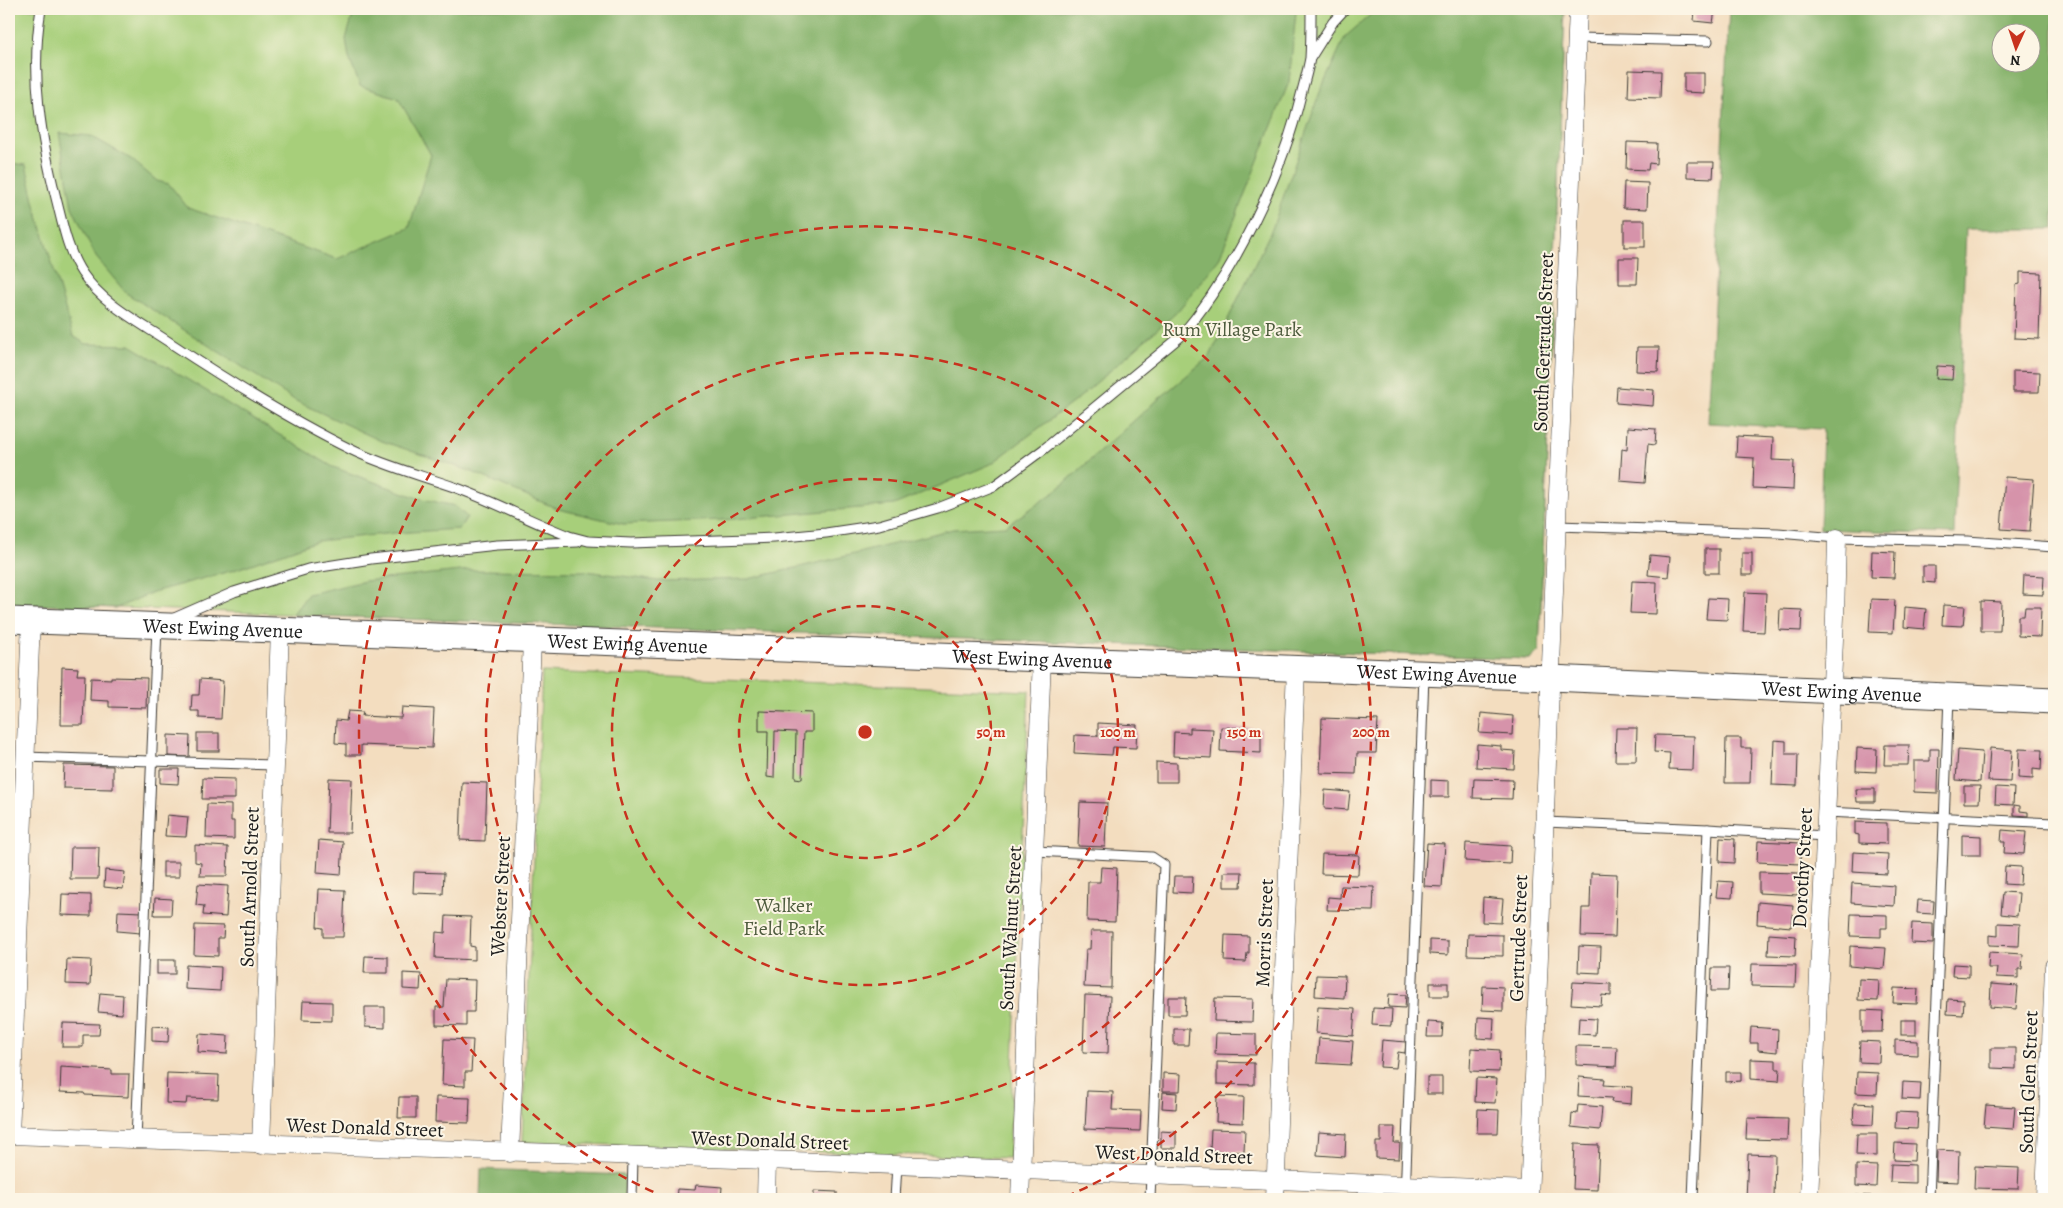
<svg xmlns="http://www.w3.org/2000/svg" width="2063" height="1208" font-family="Alegreya,serif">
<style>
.green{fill:#a7cf7a;stroke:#62764b}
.forest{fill:#85b26a;stroke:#506743;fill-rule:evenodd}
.building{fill:#d693aa}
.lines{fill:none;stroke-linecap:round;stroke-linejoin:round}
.lane-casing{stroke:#3c3934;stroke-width:11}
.street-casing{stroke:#3c3934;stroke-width:19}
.secondary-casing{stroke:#3c3934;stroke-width:27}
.lane{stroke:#fff;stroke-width:9}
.street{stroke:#fff;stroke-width:18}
.secondary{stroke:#fff;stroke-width:25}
.ring{fill:none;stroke:#c8321e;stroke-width:2.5;stroke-dasharray:9 6}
.labels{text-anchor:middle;stroke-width:4;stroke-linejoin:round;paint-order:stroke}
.park-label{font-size:20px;fill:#4d5b3d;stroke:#fcf5e5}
.street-label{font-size:20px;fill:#1c1c1c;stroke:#fcf5e5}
.centre{fill:#c8321e;stroke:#fcf5e5;stroke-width:2.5}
.ring-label{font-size:15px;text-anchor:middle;font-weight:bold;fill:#c8321e;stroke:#fcf5e5;stroke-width:4;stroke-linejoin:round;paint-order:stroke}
</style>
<rect width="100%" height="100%" fill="#fcf5e5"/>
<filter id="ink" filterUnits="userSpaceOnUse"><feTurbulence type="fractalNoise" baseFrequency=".02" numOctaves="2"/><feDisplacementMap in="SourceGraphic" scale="10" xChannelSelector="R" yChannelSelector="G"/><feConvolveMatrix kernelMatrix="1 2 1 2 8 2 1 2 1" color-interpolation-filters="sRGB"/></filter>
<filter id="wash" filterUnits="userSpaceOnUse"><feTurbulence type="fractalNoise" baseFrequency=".0096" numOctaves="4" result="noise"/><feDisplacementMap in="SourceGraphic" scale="20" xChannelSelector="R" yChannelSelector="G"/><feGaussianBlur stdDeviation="1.12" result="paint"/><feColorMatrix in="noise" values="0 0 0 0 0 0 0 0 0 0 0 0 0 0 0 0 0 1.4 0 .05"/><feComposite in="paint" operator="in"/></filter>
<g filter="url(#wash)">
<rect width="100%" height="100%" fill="#f3ddbf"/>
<g class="green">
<polygon points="9,9 1565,9 1539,651 1530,659 9,604"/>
<polygon points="542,672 1029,691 1009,1158 522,1142"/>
</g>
<g class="forest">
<polygon points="349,9 1295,9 1296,12 1289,82 1219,259 1177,312 1079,398 991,464 894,505 723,520 623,524 558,509 470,471 379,440 296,401 126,293 96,257 72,207 59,133 91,136 131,159 157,181 169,184 188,208 337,259 409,228 431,155 398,98 360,86 349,58 346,39 353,15"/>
<polygon points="1377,9 1565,9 1539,651 1530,659 292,615 308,594 365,581 470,570 586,571 658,581 748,579 834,559 953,529 1006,526 1056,491 1148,408 1210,356 1272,229 1320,92 1345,37"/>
<path d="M1729 9H2054V229H1966L1954 534 1820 529 1823 429 1708 423ZM2000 32H2030V62H2000Z"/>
<polygon points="9,163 26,165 36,209 73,336 86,344 130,345 333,467 418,498 455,506 467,517 459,529 395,533 317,541 234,570 153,592 117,608 9,604"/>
<polygon points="481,1169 625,1175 624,1199 480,1199"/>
</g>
<g id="blocks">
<g class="building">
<polygon points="1695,9 1715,10 1713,23 1694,21"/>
<polygon points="1629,70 1661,71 1660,98 1628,97"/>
<polygon points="1684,73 1704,73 1704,93 1684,92"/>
<polygon points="1627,142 1657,143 1656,164 1649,163 1648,170 1626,169"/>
<polygon points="1687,162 1714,162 1713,178 1687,177"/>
<polygon points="1624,182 1648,183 1647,209 1623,208"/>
<rect x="1624" y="220" width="21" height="27"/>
<polygon points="1619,258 1638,258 1637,284 1619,284"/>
<polygon points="2020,272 2041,273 2039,339 2014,338 2016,285 2020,284"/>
<polygon points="1637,347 1659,347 1658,372 1636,371"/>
<polygon points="1937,366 1953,367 1952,380 1936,379"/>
<polygon points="2013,371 2040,372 2039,392 2013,392"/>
<polygon points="1617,387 1654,390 1653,406 1616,403"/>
<polygon points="1628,427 1656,429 1655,445 1648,444 1645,483 1620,481 1622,449 1627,450"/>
<polygon points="1737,436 1773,438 1772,460 1794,461 1793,490 1753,488 1754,458 1736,457"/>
<polygon points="2005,477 2034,479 2030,531 2001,529"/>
<rect x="1705" y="549" width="14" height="24"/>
<polygon points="1872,551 1895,552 1894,578 1871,577"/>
<rect x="1742" y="553" width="10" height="22"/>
<polygon points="1650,555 1670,557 1668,577 1648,575"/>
<polygon points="1923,566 1935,566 1935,583 1923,582"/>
<polygon points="2024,575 2044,576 2043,595 2023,594"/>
<polygon points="1632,581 1657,582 1656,614 1630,613"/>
<polygon points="1745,592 1766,593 1764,632 1743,631"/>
<polygon points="1708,598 1728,599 1727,620 1706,619"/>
<polygon points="1871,599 1895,600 1893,633 1869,632"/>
<polygon points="1981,601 2001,602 2000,631 1981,631"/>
<polygon points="1943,605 1965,606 1963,626 1942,625"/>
<polygon points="1905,607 1926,609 1924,629 1904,627"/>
<polygon points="2025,607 2041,607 2040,637 2018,636 2018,616 2024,616"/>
<polygon points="1780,609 1802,610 1801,631 1779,630"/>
<polygon points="62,667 78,668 77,675 85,675 83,725 61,725"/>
<polygon points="111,677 147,678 146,708 109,707 109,701 90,700 91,678 111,679"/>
<polygon points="200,679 223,681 221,719 199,718 199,711 191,711 192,695 199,695"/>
<polygon points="402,707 434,709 432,748 361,745 361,755 346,755 346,744 335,743 336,720 346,721 348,711 363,712 362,716 401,718"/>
<polygon points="759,711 812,713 812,732 804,732 802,779 795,778 796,732 775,731 774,778 767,777 768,731 759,731"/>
<polygon points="1481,713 1513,716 1512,735 1479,733"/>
<polygon points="1322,718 1378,720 1376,753 1357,753 1356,774 1320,773"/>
<polygon points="1098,723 1137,725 1136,748 1113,747 1112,755 1074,753 1075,735 1098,736"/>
<polygon points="1221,727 1261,729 1261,753 1220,751"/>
<polygon points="1190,728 1213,729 1211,758 1173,756 1174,732 1190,733"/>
<polygon points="1616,728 1637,728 1636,761 1615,761"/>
<rect x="197" y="733" width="22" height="18"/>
<polygon points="168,735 190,736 189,757 168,756"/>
<polygon points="1655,735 1694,736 1693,770 1669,769 1670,753 1654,752"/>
<polygon points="1726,738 1741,738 1741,748 1751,748 1750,783 1725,783"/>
<polygon points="1774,740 1786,741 1786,754 1798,754 1797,786 1772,785"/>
<polygon points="1477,744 1501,746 1501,750 1515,751 1514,769 1476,767"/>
<polygon points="1885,745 1909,745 1908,765 1884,765"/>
<polygon points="1857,748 1877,749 1876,772 1856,771"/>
<polygon points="1990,748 2012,750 2010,782 1988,781"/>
<polygon points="1930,749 1939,749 1938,793 1914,792 1914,761 1930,761"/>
<polygon points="2019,749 2042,750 2041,770 2033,769 2033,779 2018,778"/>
<polygon points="1958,750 1982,752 1980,782 1956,780"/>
<polygon points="1156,762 1177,763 1177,782 1156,782"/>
<polygon points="64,765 113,766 113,789 63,788"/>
<polygon points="160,769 179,769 178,784 160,783"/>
<polygon points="203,778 235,779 235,799 202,799"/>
<polygon points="329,778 352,779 350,833 327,833"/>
<polygon points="1474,779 1513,780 1512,799 1473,798"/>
<polygon points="1431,780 1449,781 1449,797 1431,797"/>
<polygon points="462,782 487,783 485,841 460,840"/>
<polygon points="1964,786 1980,786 1979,803 1964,803"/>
<polygon points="1996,787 2014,788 2013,805 1995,804"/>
<polygon points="1856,789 1875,789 1875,802 1857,802"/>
<polygon points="1325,790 1350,792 1348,810 1324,808"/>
<polygon points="1080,802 1107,803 1105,847 1078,846"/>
<polygon points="207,804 231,805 231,821 234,821 234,839 206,838"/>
<polygon points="2014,805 2020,806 2020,811 2028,812 2028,816 2014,815"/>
<polygon points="167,815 188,817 186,837 165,836"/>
<polygon points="1855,822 1887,823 1887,844 1859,843 1859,835 1855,834"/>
<polygon points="2002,830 2026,832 2024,854 2004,853 2005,842 2001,842"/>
<polygon points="1962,835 1981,836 1981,855 1962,855"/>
<polygon points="1720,838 1735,839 1734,863 1719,862"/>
<polygon points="319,840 343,842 341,875 317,873"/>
<polygon points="1758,841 1801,843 1800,864 1757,862"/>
<polygon points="1427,843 1445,844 1442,887 1424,886"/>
<polygon points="1466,843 1511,846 1510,864 1465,861"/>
<polygon points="195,845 228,847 227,876 200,876 201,863 195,862"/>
<polygon points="71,847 99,847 98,879 70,879"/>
<polygon points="1853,852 1888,854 1887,874 1852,872"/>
<polygon points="1322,854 1359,855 1358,875 1321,874"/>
<rect x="163" y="862" width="16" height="15"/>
<polygon points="2005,866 2021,867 2020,885 2004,884"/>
<polygon points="1101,867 1117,868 1115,922 1087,921 1088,882 1100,882"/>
<polygon points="105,870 125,872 123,889 104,887"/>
<polygon points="414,872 444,873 443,894 413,893"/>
<polygon points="1224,872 1242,872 1241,887 1224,887"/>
<polygon points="1759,872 1799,873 1798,895 1759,893"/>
<polygon points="1591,873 1617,874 1615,937 1581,936 1582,908 1590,908"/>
<polygon points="1174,876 1193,876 1192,893 1173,892"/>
<polygon points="1718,881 1733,882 1732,898 1716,897"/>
<polygon points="1852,883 1895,886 1894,906 1851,903"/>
<polygon points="198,884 228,886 226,917 203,915 204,906 196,905"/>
<polygon points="1341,886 1374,887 1373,911 1327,910 1328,897 1340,898"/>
<polygon points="319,889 345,890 343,937 323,937 323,928 317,927"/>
<polygon points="2003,892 2019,893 2017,916 2001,914"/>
<polygon points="62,894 91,895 91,916 61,915"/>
<polygon points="1483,897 1503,899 1501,923 1482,922"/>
<polygon points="155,898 172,899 171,915 154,915"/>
<polygon points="1918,900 1934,901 1933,914 1917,913"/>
<polygon points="1758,902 1793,905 1791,927 1757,924"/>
<polygon points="118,911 142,912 140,933 117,931"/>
<polygon points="1851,914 1887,915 1887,928 1881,928 1881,937 1850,936"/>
<polygon points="446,916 471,917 470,946 475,947 475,960 435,958 436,932 445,933"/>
<polygon points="1912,923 1933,924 1933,944 1911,943"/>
<polygon points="1998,923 2020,924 2019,946 1989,945 1989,935 1998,936"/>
<polygon points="195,925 224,926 223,938 218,938 218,956 194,955"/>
<polygon points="1091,931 1112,931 1111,988 1084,987 1086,949 1090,949"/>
<polygon points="1468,934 1503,935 1503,956 1467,955"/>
<polygon points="1769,934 1796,936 1795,956 1768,955"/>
<polygon points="1225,935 1249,936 1249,953 1247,953 1246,962 1224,961"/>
<polygon points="1430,940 1448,941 1448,955 1430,954"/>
<polygon points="1579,946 1601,947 1600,973 1578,972"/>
<polygon points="1850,946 1886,948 1884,969 1849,966"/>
<polygon points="1989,952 2023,954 2022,969 2018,969 2018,978 1996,977 1997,968 1988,968"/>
<polygon points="365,956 388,957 388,973 364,973"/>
<polygon points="67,959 91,960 90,985 66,984"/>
<rect x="157" y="960" width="18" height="14"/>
<polygon points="1752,964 1796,965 1795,987 1751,986"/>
<polygon points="1953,964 1969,965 1969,977 1952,976"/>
<polygon points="186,965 221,967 220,991 185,989"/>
<polygon points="1712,968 1729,968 1728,991 1711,991"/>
<polygon points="403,973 421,974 420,990 403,989"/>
<polygon points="1316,975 1345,976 1344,998 1315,996"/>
<polygon points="446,979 475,980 474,1012 466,1012 466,1026 436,1025 436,1007 444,1007"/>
<polygon points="1859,979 1879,980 1878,1001 1858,1000"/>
<polygon points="1573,982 1611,984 1611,996 1602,995 1601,1006 1571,1004"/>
<rect x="1430" y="983" width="18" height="13"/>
<polygon points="1991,984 2018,986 2016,1009 1990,1007"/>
<polygon points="1483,986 1503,987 1503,1011 1482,1010"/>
<polygon points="1894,988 1918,989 1917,1004 1893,1003"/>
<polygon points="100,993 123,995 122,1014 98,1012"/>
<polygon points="1389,994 1406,995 1405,1008 1388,1007"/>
<polygon points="1085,995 1110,996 1108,1053 1083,1052"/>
<polygon points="1168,997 1186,997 1185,1015 1168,1015"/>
<polygon points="1215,998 1253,999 1252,1022 1214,1021"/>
<polygon points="1948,999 1964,1000 1963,1015 1947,1014"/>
<polygon points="303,1001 332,1002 332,1021 302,1020"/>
<polygon points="365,1007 385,1007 385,1028 365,1027"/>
<polygon points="1318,1007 1355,1009 1353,1036 1316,1033"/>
<polygon points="1373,1008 1392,1009 1391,1026 1372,1025"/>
<polygon points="1862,1010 1883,1011 1882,1032 1862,1032"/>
<polygon points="1478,1017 1494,1018 1493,1039 1477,1038"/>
<polygon points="1579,1018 1596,1019 1595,1035 1578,1034"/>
<rect x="1901" y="1020" width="15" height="15"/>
<polygon points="1428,1022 1443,1023 1442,1037 1427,1037"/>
<polygon points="63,1023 100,1024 99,1035 83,1035 83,1047 62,1047"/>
<polygon points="152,1026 169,1027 168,1042 152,1041"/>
<polygon points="1751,1027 1778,1029 1777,1052 1758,1050 1758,1043 1750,1043"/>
<polygon points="1174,1029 1189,1029 1188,1045 1174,1045"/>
<polygon points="1216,1033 1256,1034 1256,1055 1215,1054"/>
<polygon points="199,1034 228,1036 227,1054 198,1052"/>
<polygon points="1319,1038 1353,1041 1351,1065 1317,1063"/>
<polygon points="444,1039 473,1040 471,1072 465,1072 465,1086 442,1085"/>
<polygon points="1382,1040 1406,1042 1405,1053 1398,1052 1396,1068 1380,1067"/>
<polygon points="1895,1040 1918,1041 1918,1055 1895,1054"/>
<polygon points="1860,1041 1880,1042 1879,1063 1859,1062"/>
<polygon points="1576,1046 1617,1047 1616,1067 1576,1065"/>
<polygon points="1471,1048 1500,1050 1499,1072 1470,1071"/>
<polygon points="1991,1048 2016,1048 2016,1069 1991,1068"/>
<polygon points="1751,1059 1776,1060 1776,1069 1780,1069 1779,1081 1751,1079"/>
<polygon points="1217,1062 1254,1063 1254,1085 1217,1084"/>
<polygon points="61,1067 112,1070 112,1074 129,1074 128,1097 85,1095 84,1093 60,1092"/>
<polygon points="1726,1072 1741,1072 1741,1081 1726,1082"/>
<polygon points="1857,1072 1878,1073 1877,1094 1856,1093"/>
<polygon points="167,1073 219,1075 218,1099 187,1098 186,1104 166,1103"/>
<polygon points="1163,1073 1181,1074 1180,1091 1163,1091"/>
<rect x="1427" y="1077" width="15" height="17"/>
<polygon points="1579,1077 1605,1079 1604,1085 1632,1087 1631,1104 1611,1102 1612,1098 1578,1096"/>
<polygon points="1476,1078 1497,1079 1495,1103 1475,1102"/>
<polygon points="1903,1082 1921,1083 1920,1100 1902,1099"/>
<polygon points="1087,1091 1113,1092 1112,1110 1141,1111 1140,1131 1085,1129"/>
<polygon points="1163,1092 1177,1093 1176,1109 1162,1108"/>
<polygon points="1217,1096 1244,1097 1243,1123 1216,1122"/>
<polygon points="399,1097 416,1097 416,1118 398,1118"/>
<polygon points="436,1097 470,1098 469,1123 435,1122"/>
<polygon points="1854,1103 1874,1104 1873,1125 1853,1124"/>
<polygon points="1578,1105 1602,1107 1600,1130 1571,1127 1572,1113 1577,1114"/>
<polygon points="1986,1105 2015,1107 2013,1129 1984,1127"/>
<polygon points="1478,1109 1499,1110 1498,1133 1477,1133"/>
<polygon points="1896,1112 1918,1113 1917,1129 1895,1128"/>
<polygon points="1747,1118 1788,1119 1787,1140 1746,1139"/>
<polygon points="1381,1127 1395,1127 1394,1143 1400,1143 1399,1159 1376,1158 1376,1142 1381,1142"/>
<polygon points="1211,1129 1245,1130 1244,1152 1210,1151"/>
<polygon points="1161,1131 1176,1132 1176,1148 1161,1148"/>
<polygon points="1319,1132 1346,1134 1345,1157 1317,1155"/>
<polygon points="1857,1134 1877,1134 1877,1156 1856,1155"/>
<polygon points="1895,1143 1915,1144 1914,1161 1894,1160"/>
<polygon points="1575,1144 1599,1145 1597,1190 1573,1189"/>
<polygon points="1937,1150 1959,1151 1958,1182 1936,1181"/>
<polygon points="1748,1154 1775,1155 1774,1199 1746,1199"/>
<polygon points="1891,1164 1915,1165 1915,1183 1890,1182"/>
<polygon points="1856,1165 1877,1166 1876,1187 1856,1186"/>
<polygon points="1975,1166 2019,1168 2018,1189 1974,1188"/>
<polygon points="696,1185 722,1187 721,1199 676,1199 677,1189 695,1190"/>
<polygon points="814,1191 837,1192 837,1199 814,1199"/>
<polygon points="1851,1195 1871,1196 1871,1199 1851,1199"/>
</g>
</g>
</g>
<g filter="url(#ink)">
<use href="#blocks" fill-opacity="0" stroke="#3c3934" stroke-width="1"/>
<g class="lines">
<defs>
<g id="lane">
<path d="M41 9C30 75 41 139 57 202 63 226 68 252 82 273 103 304 139 322 169 342 228 381 289 419 352 450 385 466 420 475 454 487 493 501 530 521 569 536L588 541 631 543 774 538 826 533 879 525 938 508 994 486 1044 449 1180 337C1234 274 1282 175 1301 95 1304 83 1308 70 1310 58 1311 42 1311 25 1311 9"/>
<polyline points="1577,38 1708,41"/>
<polyline points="1311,57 1333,22 1345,9"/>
<polyline points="1557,526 1778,533 1837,538 1967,541 2054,547"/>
<polyline points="172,619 234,592 308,569 371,559 497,545 578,542"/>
<polyline points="24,757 274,765"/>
<polyline points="1826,812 2054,823"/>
<polyline points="1545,822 1708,829 1825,836"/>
<polyline points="1035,851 1152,857 1164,865 1150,1199"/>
<polyline points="136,1140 157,627"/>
<polyline points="632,1199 633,1157"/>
<polyline points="895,1199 897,1165"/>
<polyline points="1405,1199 1424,675"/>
<polyline points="1693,1199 1708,829"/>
<polyline points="1929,1199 1949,697"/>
</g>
<g id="street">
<polyline points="9,1135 767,1160 1529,1190"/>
<polyline points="10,1135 31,621"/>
<polyline points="261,1145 280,630"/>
<polyline points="510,1153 532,641"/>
<polyline points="766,1199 767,1160"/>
<polyline points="1020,1199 1042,658"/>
<polyline points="1275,1199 1296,668"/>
<polyline points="1529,1199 1578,9"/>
<polyline points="1809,1199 1835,617 1837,538"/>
<polyline points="2045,1199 2054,966"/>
</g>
<g id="secondary">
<path id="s1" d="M9 620 1551 678 2054 701"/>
</g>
</defs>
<use href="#lane" class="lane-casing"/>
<use href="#street" class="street-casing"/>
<use href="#secondary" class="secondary-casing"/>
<use href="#lane" class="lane"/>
<use href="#street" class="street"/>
<use href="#secondary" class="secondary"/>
</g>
</g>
<g class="ring">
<circle cx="865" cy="732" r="126"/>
<circle cx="865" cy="732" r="253"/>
<circle cx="865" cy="732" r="379"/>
<path d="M667 1198A506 506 0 1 1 1063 1198"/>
</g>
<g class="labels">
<g class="park-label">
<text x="1232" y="336">Rum Village Park</text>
<text x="784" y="912">Walker<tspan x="784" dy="23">Field Park</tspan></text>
</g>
<g class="street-label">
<text transform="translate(1543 342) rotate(-88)" y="7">South Gertrude Street</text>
<text dy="7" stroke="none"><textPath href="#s1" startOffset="214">West Ewing Avenue</textPath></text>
<text dy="7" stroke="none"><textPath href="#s1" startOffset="619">West Ewing Avenue</textPath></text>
<text dy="7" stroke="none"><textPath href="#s1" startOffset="1024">West Ewing Avenue</textPath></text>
<text dy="7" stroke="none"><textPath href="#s1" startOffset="1429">West Ewing Avenue</textPath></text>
<text dy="7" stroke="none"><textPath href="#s1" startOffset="1834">West Ewing Avenue</textPath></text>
<text transform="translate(1802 868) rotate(-87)" y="7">Dorothy Street</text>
<text transform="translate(249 887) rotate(-88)" y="7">South Arnold Street</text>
<text transform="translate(500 896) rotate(-87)" y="7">Webster Street</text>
<text transform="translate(1010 928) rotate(-87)" y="7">South Walnut Street</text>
<text transform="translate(1264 933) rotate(-88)" y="7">Morris Street</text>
<text transform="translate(1518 938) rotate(-88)" y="7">Gertrude Street</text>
<text transform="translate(2028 1082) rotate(-88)" y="7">South Glen Street</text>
<text transform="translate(365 1127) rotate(2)" y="7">West Donald Street</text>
<text transform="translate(770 1140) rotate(2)" y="7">West Donald Street</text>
<text transform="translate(1174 1154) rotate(2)" y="7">West Donald Street</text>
</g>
</g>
<circle cx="865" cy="732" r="8" class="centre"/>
<g class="ring-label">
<text x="991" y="737">50 m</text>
<text x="1118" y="737">100 m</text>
<text x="1244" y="737">150 m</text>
<text x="1371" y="737">200 m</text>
</g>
<rect width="2063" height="1208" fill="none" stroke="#fcf5e5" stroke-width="30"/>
<g transform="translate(2016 48) rotate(183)"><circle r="24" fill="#fcf5e5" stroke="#a29e95"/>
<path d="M0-4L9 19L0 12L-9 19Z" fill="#c8321e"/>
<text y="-8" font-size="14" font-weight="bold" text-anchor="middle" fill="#1c1c1c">N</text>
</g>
</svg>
